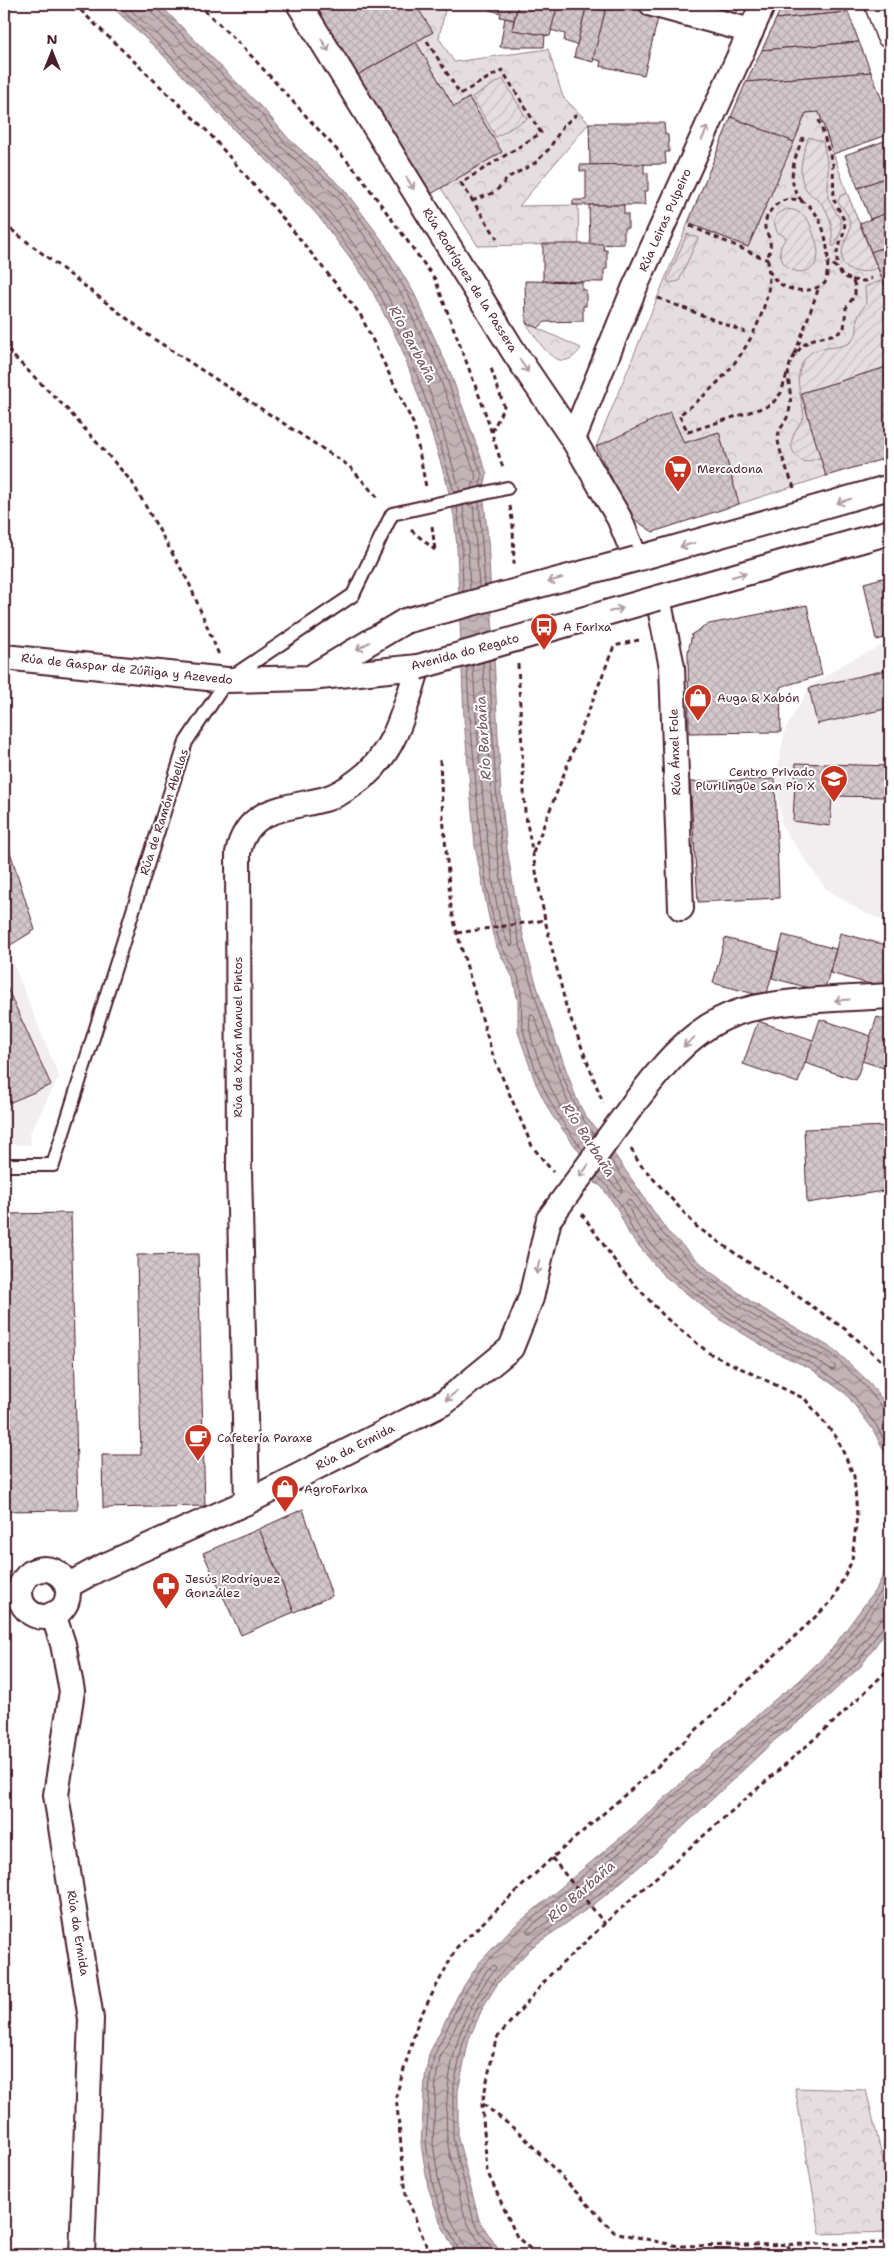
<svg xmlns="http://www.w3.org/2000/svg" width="894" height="2259" font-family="'Shantell Sans',sans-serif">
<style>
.built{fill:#f2eeef}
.forest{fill:url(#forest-crowns);stroke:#987e86}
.garden{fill:url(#garden-furrows);stroke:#987e86}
.water{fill:url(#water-waves);stroke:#91787e}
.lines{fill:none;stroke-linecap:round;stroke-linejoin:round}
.shore{stroke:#7a5a63;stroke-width:1}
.building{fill:url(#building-cross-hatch);stroke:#4a1f2b}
.lane-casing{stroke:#4a1f2b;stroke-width:16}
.street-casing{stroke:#4a1f2b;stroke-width:28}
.secondary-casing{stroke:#4a1f2b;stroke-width:31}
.path{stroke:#4a1f2b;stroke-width:3;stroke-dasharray:5 4;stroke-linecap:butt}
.lane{stroke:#fff;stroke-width:12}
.street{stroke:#fff;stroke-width:24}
.secondary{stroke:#fff;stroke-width:28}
.street-bridge-casing{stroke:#4a1f2b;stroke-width:28;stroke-linecap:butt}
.street-bridge{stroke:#fff;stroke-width:24}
.oneway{stroke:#ae9aa0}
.labels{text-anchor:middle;stroke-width:4;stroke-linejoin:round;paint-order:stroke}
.street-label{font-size:12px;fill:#4a1f2b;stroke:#fff}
.poi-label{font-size:12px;fill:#4a1f2b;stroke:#fff;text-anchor:start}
.water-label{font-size:14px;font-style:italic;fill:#74535c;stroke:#fff}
</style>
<defs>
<pattern id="forest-crowns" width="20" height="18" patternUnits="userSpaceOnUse" patternTransform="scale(1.25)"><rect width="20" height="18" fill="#e5dee0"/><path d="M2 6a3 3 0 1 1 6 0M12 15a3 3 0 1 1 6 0" fill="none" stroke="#c6bec0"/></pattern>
<pattern id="garden-furrows" width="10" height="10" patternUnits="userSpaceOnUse" patternTransform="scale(1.25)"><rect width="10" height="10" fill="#e5dee0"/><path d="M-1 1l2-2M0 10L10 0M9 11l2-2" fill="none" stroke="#c6bec0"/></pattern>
<pattern id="water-waves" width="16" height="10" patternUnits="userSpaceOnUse" patternTransform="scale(1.25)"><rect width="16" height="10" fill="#c1b3b6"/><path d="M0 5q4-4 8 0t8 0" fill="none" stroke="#9f9194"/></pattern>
<pattern id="building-cross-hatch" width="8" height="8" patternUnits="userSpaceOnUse" patternTransform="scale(1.25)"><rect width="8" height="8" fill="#d2c7cb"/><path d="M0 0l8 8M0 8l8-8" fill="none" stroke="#b6aaae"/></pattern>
</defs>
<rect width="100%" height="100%" fill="#fff"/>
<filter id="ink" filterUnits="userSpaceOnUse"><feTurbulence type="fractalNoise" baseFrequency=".02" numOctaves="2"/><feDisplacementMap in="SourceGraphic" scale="10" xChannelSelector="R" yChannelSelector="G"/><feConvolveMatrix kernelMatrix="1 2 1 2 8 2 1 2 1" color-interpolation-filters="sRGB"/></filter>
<g filter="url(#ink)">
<g class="built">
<polygon points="881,646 890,646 890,923 863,912 825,888 782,826 775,779 785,730 809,688 843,664"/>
<polygon points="13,963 59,1077 30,1133 31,1145 4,1144 4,1185 4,967"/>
</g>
<g class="forest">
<polygon points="415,4 423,4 445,10 439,38 454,62 548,49 563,97 589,123 519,206 578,205 579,244 478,246 441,188 501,152 469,97 454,107 416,42 433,32"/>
<polygon points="819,112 847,193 890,299 890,366 801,393 826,476 739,504 719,432 684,443 670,413 596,447 688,223 748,247 806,113"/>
<path d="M526 323 581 348C559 381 538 340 526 323Z"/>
<polygon points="795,2088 866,2090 890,2189 890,2232 820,2234"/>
</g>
<g class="garden">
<polygon points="503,79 527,119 496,137 472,97"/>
<path d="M809 137 823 142 828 165V198L841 221V231L835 246H832C833 229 831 212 818 200 814 196 809 194 806 189 796 174 803 152 809 137Z"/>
<path d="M847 193 877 268C859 275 836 274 843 247 845 239 852 231 850 222 848 213 842 208 838 202L840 196Z"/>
<path d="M787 209C800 210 809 217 812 230 815 239 820 250 817 260 810 280 780 273 780 251 780 244 785 242 786 237L777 232 774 222 776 215Z"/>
<polygon points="687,234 698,238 679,281 669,283 667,280"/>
<path d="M883 280 890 299V366L801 393 821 458 804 462C781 448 795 432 804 416 802 396 792 378 805 359 808 355 812 351 817 350 829 346 840 349 851 342L857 332V318L866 303 865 287Z"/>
</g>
<g class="water">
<polygon points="109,4 159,4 266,112 288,138 343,188 382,240 414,293 450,372 487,474 483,492 488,539 501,794 507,849 518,914 529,960 542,1003 577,1100 586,1117 602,1136 667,1231 708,1270 753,1303 835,1350 870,1383 890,1410 890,1466 888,1458 872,1428 846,1394 810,1368 770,1350 719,1319 663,1275 629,1234 617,1208 601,1186 595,1183 584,1158 551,1114 536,1084 518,1032 518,1002 513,978 495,944 488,913 475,846 464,719 457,548 454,516 446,480 428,422 401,347 367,281 318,216 273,166 242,138 161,53"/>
<polygon points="890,1546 890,1625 861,1666 809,1714 776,1739 652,1856 596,1903 532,1947 498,1983 483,2007 469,2039 458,2091 458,2138 479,2220 502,2255 457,2255 441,2224 428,2187 421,2144 425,2078 429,2054 458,1995 479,1963 510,1930 638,1823 695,1770 779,1696 798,1682 831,1650 876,1589 884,1574"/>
</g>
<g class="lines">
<g class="shore">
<polyline points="116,4 164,50 245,135 276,163 322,213 371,278 406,345 433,420 454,492"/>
<polyline points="124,4 169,45 250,130 281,159 327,209 376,274 412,343 439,418 460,491"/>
<polyline points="149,4 152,13 257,120 280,146 335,195 372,246 404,299 439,376 476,476 472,488"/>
<polyline points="155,4 157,9 262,115 284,142 340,191 378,243 409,296 445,374 482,475 480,487"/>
<polyline points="479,502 485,586"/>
<polyline points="473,503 479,587"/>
<polyline points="463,506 468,547 470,590"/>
<polyline points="457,507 462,548 463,592"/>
<path d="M489 660C494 746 495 832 513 916 523 961 537 1004 552 1047 564 1078 573 1109 594 1135"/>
<path d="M473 665C475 703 489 930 511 946L513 944C492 851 488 757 483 662"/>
<path d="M467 667C468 702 472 737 475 772 479 828 483 886 499 940 503 953 514 964 518 977 524 996 519 1015 524 1033 535 1077 555 1116 583 1150"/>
<path d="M531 1014 534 1016 575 1120 573 1124 570 1123C558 1105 521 1034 531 1014Z"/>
<polyline points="610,1159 663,1234 704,1274 750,1307 832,1354 866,1387 885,1411 890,1413"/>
<polyline points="601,1171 619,1191 622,1191 622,1188 606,1164"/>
<polyline points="597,1176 605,1183 621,1205 633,1231 666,1271 722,1314 773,1346 813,1364 849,1390 876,1425 890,1451"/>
<path d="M629 1199 659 1239 701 1279 747 1312 828 1359 835 1366V1369L832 1370C814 1357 794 1350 775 1340 724 1312 673 1276 640 1229 634 1221 631 1211 626 1202Z"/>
<polyline points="890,1587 840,1657 806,1690 786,1705 703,1778 645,1831 528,1929 528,1933 531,1933 589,1894 644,1847 769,1730 802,1706 852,1658 880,1620 890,1616"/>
<polyline points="461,2255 445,2222 433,2186 426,2143 430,2079 434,2056 462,1997 483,1966 514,1934 641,1827 698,1773 782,1700 802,1685 834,1654 881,1592 890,1570"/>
<path d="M467 2255 466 2249 451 2220 439 2184 433 2143 436 2079 440 2058 468 2001 487 1970 494 1965 496 1968C458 2015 443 2077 447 2137 448 2151 453 2165 456 2178 459 2194 462 2212 469 2226 475 2236 482 2246 488 2255"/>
<polyline points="496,2255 474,2222 453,2138 453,2090 464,2038 479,2004 495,1980 528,1943 593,1899 648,1852 773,1735 806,1711 857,1663 884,1625 890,1622"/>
</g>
</g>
<g class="building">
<polygon points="311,4 415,4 433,32 354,77"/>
<polygon points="423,4 446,4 445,10"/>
<polygon points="490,4 518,4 514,20 500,17 501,13 489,10"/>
<polygon points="518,4 558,4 550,36 512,30"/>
<polygon points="558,4 587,4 577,45 564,41 565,34 551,30"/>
<polygon points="587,4 607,4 593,62 574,57"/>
<polygon points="607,4 624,4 659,14 644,75 600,66 601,61 593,59"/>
<polygon points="685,4 741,4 734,18"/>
<polygon points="783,4 845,4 848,12 776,19"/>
<polygon points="848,12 859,42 762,50 776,19"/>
<polygon points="505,18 514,20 512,30 545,35 544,47 500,47"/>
<polygon points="416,42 454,107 469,98 502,152 426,197 354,77"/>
<polygon points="859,42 871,72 746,82 762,50"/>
<polygon points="871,72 890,120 890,134 833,154 819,112 806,113 794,142 731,117 746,82"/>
<polygon points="731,117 794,142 748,247 688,223"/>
<polygon points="589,123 664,123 665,134 668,135 669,152 665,152 666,164 590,165"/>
<polygon points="890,139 890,176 858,188 845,155"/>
<polygon points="644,164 644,173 648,173 648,191 644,191 645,205 573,205 573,200 586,200 586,171 580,171 580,165"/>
<polygon points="890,176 890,212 870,219 858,188"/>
<polygon points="589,205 624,205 624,214 628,214 628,228 624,228 624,244 590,245"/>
<polygon points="890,212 890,245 871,252 860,223"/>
<polygon points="543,244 603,244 604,250 607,250 607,269 604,269 604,282 543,281"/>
<polygon points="890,245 890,295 889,295 871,252"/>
<polygon points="525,281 582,282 582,290 586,290 586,306 583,306 583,321 545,322 538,328 526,323"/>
<polygon points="890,366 890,457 826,476 801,393"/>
<polygon points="670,412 684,443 719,432 739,504 653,532 631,517 596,447"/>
<polygon points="890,576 890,637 876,640 864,583"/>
<polygon points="807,605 822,675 780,687 781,732 689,733 688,652 692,634 709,624"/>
<polygon points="890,669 890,708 817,724 809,688"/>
<polygon points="796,763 890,766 890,797 832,796 830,826 793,821"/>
<polygon points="775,779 779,898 698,902 690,782"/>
<polygon points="4,833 35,930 4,949"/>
<polygon points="840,933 890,946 890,964 884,988 830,973"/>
<polygon points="783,935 836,949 824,992 772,978"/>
<polygon points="725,938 778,952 766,997 713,983"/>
<polygon points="4,981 51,1085 4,1105"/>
<polygon points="877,1017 890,1021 890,1070 862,1061"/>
<polygon points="820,1019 871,1036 856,1080 805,1063"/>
<polygon points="758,1021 813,1040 798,1083 743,1064"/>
<polygon points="890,1126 890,1190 807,1203 804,1129"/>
<polygon points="71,1213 78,1510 4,1511 4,1214"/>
<polygon points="198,1254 205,1506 103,1508 102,1455 141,1455 137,1255"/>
<polygon points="303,1509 332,1596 294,1612 259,1529"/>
<polygon points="259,1529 294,1612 241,1635 203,1553"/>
</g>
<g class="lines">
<defs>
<polyline id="lane" points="4,1165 53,1165 186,742 227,680 353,595 392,514 507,488"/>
<g id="street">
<polyline points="299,4 514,352 573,439 619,518 636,559 890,487"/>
<polyline points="652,4 751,31"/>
<polyline points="573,439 634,289 763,4"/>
<path d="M4 657 227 680 310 678 418 667C405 707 396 753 359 780 350 787 336 796 325 799 288 809 247 806 238 853L239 1169 247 1502"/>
<polyline points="316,674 405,621"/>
<polyline points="681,908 672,667 658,598 890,532"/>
<path d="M634 1103C648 1086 662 1066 678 1051 696 1033 718 1018 742 1011 784 999 846 999 890 996"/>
<circle cx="44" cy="1593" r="24"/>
<polyline points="67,1586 102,1567 247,1502 445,1402 511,1348 531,1298 549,1219"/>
<polyline points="53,1614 63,1644 72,1691 56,1795 91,2019 82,2255"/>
</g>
<polyline id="secondary" points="879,4 890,34"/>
</defs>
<use href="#lane" class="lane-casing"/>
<use href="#street" class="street-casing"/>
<use href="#secondary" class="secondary-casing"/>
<g class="path">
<polyline points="74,4 207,131 287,223 360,314 414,425 426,487"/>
<polyline points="198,4 244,48 358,173 435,279 483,406 503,468"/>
<polyline points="427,41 460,94 502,70 541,133 461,183 497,238"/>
<polyline points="819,120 833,165 834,200 845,222 844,232 837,252 837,268"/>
<polyline points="472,201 495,192 509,177 535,163 549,149 563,126 578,113"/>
<path d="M802 201C784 181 795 157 804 135"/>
<polyline points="4,224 151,337 349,466 379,499"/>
<polyline points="690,226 768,260"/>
<path d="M769 270C778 292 808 296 825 283 833 258 825 198 790 199 776 200 764 215 765 228 766 233 770 237 770 242 771 248 769 252 768 257 768 269 770 280 768 291 757 344 722 385 679 415L688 432 771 405 781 393 787 374"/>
<polyline points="852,280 865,281 872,278"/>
<polyline points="658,298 745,332"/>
<polyline points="4,342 11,354 67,409 132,482 189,583 219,655"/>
<polyline points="795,354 819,287"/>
<polyline points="492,432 504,406 491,368 493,366"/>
<path d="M794 488C789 473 780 456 778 440 777 429 787 422 789 412 796 384 775 371 805 344 816 334 833 339 844 329L846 308 855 295V286L852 280 843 276 837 268 828 262"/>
<polyline points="510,506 513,526 514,565"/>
<polyline points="432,526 435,550"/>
<polyline points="411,530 435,550"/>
<polyline points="518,664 525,812 545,920 566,1006 603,1103"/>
<polyline points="440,760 442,804 451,908 457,933 493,1056 532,1146 553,1172"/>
<polyline points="533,853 614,646 643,639"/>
<polyline points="457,933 545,920"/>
<polyline points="631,1149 639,1163 697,1227 845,1329 890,1368"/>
<polyline points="552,1858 605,1924"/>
<polyline points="483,2104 521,2134 614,2232 678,2246 890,2243"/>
<polyline points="787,2246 796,2255"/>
<polyline points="430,2255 406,2195 396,2096 419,2019 457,1947 552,1858 656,1768 832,1601 852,1561 857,1515 854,1476 837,1438 805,1399 709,1353 666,1318 622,1271 582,1214"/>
<polyline points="537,2255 517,2237 487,2171 482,2104 496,2039 550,1975 630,1900 836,1720 890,1668"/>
</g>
<use href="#lane" class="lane"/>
<use href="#street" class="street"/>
<use href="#secondary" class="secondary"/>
<defs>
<g id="street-bridge">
<polyline points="405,621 636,559"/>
<polyline points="418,667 658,598"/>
<polyline points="549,1219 634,1103"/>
</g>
</defs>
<use href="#street-bridge" class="street-bridge-casing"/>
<use href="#street-bridge" class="street-bridge"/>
</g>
<defs><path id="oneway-shaft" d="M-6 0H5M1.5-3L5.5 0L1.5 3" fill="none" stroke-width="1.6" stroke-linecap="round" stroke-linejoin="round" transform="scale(1.25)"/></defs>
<g class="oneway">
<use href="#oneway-shaft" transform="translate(325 45) rotate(58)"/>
<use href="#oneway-shaft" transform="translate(705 133) rotate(-65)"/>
<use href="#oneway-shaft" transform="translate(410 183) rotate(58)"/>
<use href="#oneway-shaft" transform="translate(524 366) rotate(56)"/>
<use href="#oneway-shaft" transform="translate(844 501) rotate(163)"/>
<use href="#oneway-shaft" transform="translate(687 545) rotate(164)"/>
<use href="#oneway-shaft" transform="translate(739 575) rotate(-16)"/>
<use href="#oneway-shaft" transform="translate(555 580) rotate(165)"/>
<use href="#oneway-shaft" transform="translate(616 610) rotate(-16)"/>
<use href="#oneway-shaft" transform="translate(363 646) rotate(149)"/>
<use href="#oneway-shaft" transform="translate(842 1000) rotate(176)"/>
<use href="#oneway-shaft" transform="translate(689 1042) rotate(140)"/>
<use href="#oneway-shaft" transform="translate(584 1171) rotate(126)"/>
<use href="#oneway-shaft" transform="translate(538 1267) rotate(103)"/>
<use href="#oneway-shaft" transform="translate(451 1396) rotate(141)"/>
</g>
</g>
<defs>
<symbol id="supermarket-pin" viewBox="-11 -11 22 30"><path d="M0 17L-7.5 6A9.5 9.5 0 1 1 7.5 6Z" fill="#c8321e" stroke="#fff"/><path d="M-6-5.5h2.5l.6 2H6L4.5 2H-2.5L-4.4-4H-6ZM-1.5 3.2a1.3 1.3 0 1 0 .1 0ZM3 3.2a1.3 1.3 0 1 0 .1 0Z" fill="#fff"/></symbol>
<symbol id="bus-pin" viewBox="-11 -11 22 30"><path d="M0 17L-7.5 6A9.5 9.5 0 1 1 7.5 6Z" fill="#c8321e" stroke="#fff"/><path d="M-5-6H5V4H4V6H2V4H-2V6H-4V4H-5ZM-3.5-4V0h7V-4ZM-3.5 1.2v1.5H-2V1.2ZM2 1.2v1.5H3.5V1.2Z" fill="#fff"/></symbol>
<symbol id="shop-pin" viewBox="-11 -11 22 30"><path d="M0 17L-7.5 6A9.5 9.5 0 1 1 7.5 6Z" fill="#c8321e" stroke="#fff"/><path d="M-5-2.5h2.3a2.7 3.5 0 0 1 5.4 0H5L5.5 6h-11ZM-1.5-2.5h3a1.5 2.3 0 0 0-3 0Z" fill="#fff"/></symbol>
<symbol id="school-pin" viewBox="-11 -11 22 30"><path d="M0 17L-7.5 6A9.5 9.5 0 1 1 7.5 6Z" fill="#c8321e" stroke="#fff"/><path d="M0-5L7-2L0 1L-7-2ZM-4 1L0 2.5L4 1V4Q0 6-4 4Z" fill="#fff"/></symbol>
<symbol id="cafe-pin" viewBox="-11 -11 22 30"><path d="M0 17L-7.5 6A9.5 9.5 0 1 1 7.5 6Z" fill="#c8321e" stroke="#fff"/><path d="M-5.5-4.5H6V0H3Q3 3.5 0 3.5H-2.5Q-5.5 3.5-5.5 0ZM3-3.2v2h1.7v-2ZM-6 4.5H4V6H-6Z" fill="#fff"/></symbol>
<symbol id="pharmacy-pin" viewBox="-11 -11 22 30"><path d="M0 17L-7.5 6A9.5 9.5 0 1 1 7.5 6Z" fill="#c8321e" stroke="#fff"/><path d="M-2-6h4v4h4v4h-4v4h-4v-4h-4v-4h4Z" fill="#fff"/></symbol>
</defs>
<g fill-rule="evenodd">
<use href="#supermarket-pin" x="662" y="453" width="32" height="43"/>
<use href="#bus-pin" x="528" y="611" width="32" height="43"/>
<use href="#shop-pin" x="682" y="682" width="32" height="43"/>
<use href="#school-pin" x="818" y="763" width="32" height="43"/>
<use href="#cafe-pin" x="182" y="1422" width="32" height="43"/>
<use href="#shop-pin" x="269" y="1473" width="32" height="43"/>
<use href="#pharmacy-pin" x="150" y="1570" width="32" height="43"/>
</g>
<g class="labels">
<g class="street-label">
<text transform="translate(665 220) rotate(-66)" y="4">Rúa Leiras Pulpeiro</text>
<text transform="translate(470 280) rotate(58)" y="4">Rúa Rodríguez de la Passera</text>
<text transform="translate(465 652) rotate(-15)" y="4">Avenida do Regato</text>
<text transform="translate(127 669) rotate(6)" y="4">Rúa de Gaspar de Zúñiga y Azevedo</text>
<text transform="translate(675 752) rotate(-92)" y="4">Rúa Ánxel Fole</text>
<text transform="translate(164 812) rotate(-72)" y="4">Rúa de Ramón Abellas</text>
<text transform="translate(238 1037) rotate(-90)" y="4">Rúa de Xoán Manuel Pintos</text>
<text transform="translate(355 1447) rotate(-27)" y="4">Rúa da Ermida</text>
<text transform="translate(78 1933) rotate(81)" y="4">Rúa da Ermida</text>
</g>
<g class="poi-label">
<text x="697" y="473">Mercadona</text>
<text x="563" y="631">A Farixa</text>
<text x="717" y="702">Auga &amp; Xabón</text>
<text x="815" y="776" text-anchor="end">Centro Privado<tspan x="815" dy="14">Plurilingüe San Pío X</tspan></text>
<text x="217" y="1442">Cafetería Paraxe</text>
<text x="304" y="1493">AgroFarixa</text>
<text x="185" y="1583">Jesús Rodríguez<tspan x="185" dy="14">González</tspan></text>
</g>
<g class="water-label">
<text transform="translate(413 344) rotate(62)" y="5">Río Barbaña</text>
<text transform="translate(483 738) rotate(-94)" y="5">Río Barbaña</text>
<text transform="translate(589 1140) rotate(57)" y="5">Río Barbaña</text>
<text transform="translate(581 1891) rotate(-41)" y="5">Río Barbaña</text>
</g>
</g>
<rect width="894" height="2259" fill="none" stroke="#fff" stroke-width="20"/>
<rect x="10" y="10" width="874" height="2239" fill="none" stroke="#4a1f2b" stroke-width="2" filter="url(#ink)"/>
<g transform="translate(52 52)" stroke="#ffffff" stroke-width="4" paint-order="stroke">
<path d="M0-4L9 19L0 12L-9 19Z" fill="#4a1f2b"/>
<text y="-8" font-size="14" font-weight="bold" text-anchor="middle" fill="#4a1f2b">N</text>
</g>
</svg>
